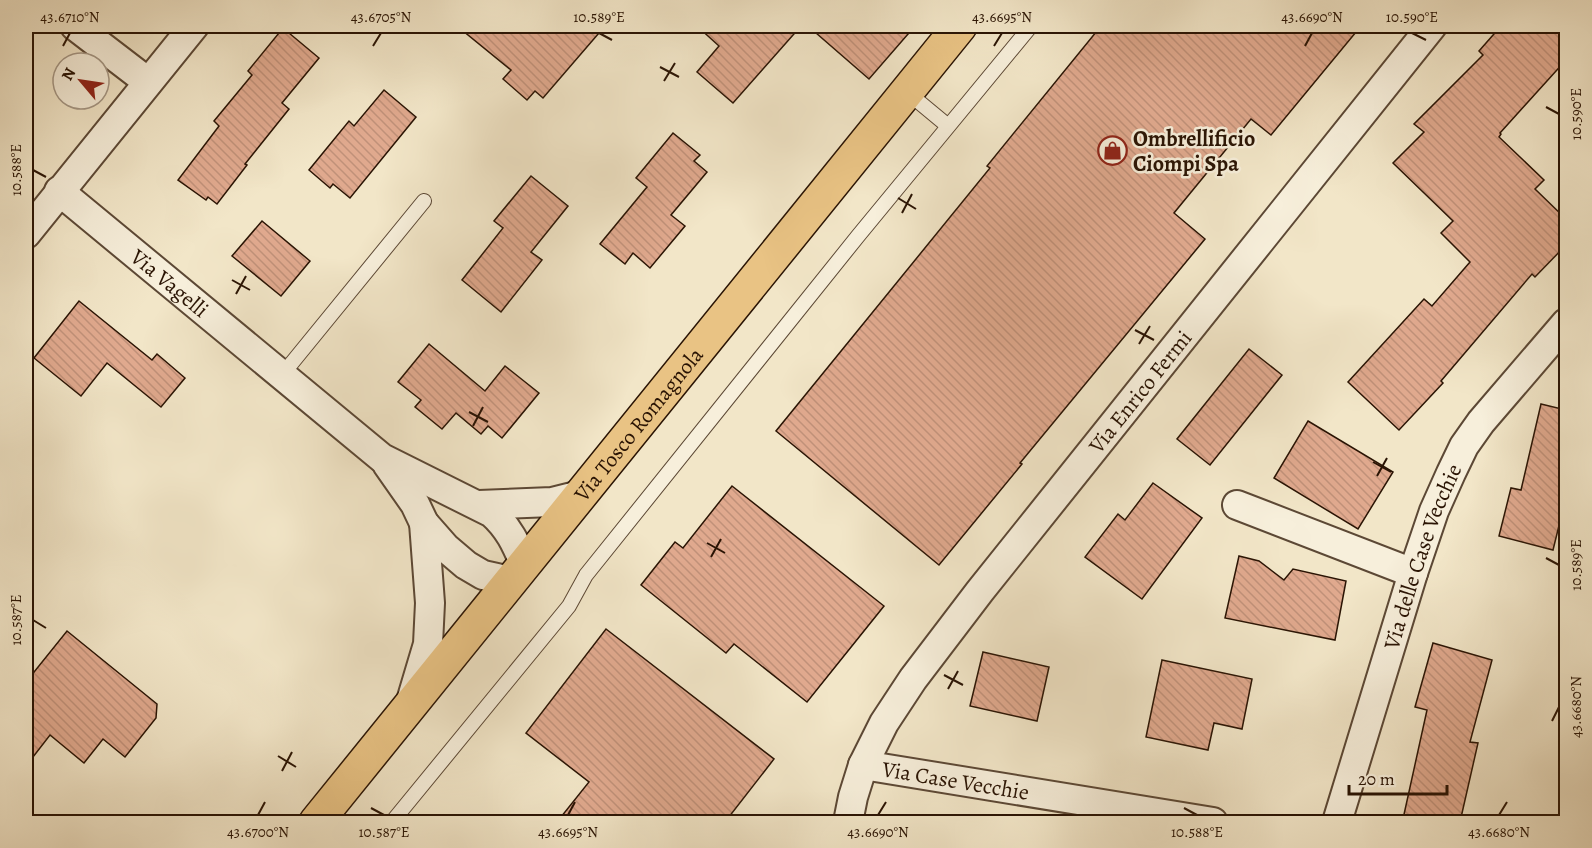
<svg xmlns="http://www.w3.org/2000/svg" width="1592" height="848" font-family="Alegreya,serif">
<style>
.building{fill:url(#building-back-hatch);stroke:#2a1404;stroke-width:1.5}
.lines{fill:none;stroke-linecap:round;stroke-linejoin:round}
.service-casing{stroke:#5c4835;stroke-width:16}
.minor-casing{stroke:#5c4835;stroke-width:32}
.primary-casing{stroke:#2a1404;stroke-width:36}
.service{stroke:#f7efdb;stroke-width:14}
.minor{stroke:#f7efdb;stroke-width:28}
.primary{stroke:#e9c384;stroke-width:33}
.ticks{fill:none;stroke:#2a1404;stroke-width:2}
.labels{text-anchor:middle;stroke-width:5;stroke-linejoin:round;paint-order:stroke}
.poi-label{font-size:22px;font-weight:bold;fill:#2a1404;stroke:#f7efdb;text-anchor:start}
.street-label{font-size:22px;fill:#2a1404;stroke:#f7efdb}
.neatline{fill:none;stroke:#2a1404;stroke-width:2}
.ticks-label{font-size:15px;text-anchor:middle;fill:#2a1404}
</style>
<defs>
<pattern id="building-back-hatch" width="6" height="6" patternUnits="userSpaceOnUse" patternTransform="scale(1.5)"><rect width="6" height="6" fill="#e0a98e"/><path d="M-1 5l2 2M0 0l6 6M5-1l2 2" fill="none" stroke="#c09179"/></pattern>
</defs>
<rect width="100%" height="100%" fill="#f2e6c8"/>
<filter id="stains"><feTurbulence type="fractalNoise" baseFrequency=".00333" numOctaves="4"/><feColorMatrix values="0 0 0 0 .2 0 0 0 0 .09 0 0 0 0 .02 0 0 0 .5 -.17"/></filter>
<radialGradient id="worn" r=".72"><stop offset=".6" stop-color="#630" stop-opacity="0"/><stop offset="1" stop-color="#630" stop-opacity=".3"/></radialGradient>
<g class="building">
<polygon points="457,26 605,26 543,98 535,91 527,100 503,79 511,70"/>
<polygon points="697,26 801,26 733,103 697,72 719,46"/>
<polygon points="808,26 915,26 869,79"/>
<polygon points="1101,26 1361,26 1271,135 1251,119 1174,213 1205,239 1020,463 1022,464 939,565 776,431 990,168 987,166"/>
<polygon points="1501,26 1566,26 1566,60 1500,133 1501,134 1499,137 1544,180 1535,189 1566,219 1566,245 1535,277 1532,274 1441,381 1443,383 1399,430 1348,382 1424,299 1432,306 1470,262 1441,233 1453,221 1393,163 1424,132 1414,124 1483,55 1479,51"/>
<polygon points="283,28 319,58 282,103 289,109 245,164 247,165 217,204 208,197 206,200 178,180 219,126 214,121 252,75 248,71"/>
<polygon points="384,90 416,117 350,198 333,184 330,188 309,170 349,121 354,126"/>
<polygon points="673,133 700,155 694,161 707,172 671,215 685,226 650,268 633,253 625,264 600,244 647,187 636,178"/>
<polygon points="531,176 568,206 531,252 542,260 501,312 462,280 503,228 494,221"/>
<polygon points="262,221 310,261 281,296 232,256"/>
<polygon points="79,301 152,360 157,354 185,378 161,407 107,363 81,396 34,358"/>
<polygon points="429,344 485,391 505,366 539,393 502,438 488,426 481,434 456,413 442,429 415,407 421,400 398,382"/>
<polygon points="1249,349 1282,375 1210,465 1177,439"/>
<polygon points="1541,404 1566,410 1566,497 1553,550 1499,536 1511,488 1521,490"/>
<polygon points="1308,421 1393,472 1358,529 1274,478"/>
<polygon points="1153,483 1202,518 1142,599 1085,557 1118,514 1125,520"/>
<polygon points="732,486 884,606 807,702 734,644 726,653 641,585 675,542 683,548"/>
<polygon points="1239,556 1259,561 1284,580 1293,569 1346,581 1335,640 1225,618"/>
<polygon points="606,629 774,759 725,822 557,822 589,782 526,733"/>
<polygon points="67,631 157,704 156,718 125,757 103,739 84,763 50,735 26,766 26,682"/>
<polygon points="1433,643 1492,660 1470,742 1478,743 1460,822 1420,822 1403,819 1427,710 1415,707"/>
<polygon points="983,652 1049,667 1037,721 970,706"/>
<polygon points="1162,660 1252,679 1242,729 1214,723 1208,750 1146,737"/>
</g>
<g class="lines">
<defs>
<g id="service">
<polyline points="907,92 948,126"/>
<polyline points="282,375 424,201"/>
<polyline points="392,822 569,606 586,575 858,236 1031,26"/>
</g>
<g id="minor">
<polyline points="75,26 148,82"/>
<path id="s1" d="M59 191 382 458 492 513C509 528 516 544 525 565"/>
<polyline points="26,234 194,26"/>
<polyline points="387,464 415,504 424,523 446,548 466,565 483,575 511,581"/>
<polyline points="479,505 552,502 580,495"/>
<polyline points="1237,505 1413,573"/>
<polyline points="411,701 428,644 430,603 424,523"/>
<path id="s2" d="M863 765 884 723 913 679 980 591 1432 26"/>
<path id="s3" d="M848 822 853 797 863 765 1213 822"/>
<path id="s4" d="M1337 822 1413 573 1434 511 1451 473 1464 446 1481 422 1566 323"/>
</g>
<g id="primary">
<path id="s5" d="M316 822 960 26"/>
</g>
</defs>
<use href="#service" class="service-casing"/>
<use href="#minor" class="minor-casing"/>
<use href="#primary" class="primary-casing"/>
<use href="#service" class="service"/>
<use href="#minor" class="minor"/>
<use href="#primary" class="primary"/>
</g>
<path class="ticks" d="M599 33 612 40M1412 33 1426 40M63 46 70 33M373 46 381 33M994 46 1002 33M1305 46 1312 33M660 67 679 77M664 81 675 63M1546 107 1559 114M33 170 46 177M898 198 916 209M902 213 912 194M232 280 250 290M236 294 246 276M1135 330 1154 340M1139 344 1150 326M469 412 488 422M473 426 483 407M1373 462 1391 472M1377 476 1387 458M707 543 725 553M711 557 721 539M1546 558 1559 565M33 620 46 628M944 675 963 685M948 689 958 671M1552 721 1559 707M278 756 296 767M282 771 292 752M371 808 384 815M1184 808 1197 815M258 815 265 802M568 815 575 802M878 815 886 802M1499 815 1507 802"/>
<defs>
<symbol id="shop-ring" viewBox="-11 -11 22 22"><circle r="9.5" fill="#f7efdb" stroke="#8f2418" stroke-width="1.5"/><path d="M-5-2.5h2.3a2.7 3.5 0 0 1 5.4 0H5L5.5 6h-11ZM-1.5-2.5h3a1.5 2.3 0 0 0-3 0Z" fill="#8f2418"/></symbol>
</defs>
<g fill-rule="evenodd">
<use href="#shop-ring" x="1096" y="134" width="33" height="33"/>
</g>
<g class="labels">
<g class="poi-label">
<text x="1133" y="146">Ombrellificio<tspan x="1133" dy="25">Ciompi Spa</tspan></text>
</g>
<g class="street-label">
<text dy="8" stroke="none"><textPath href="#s1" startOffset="144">Via Vagelli</textPath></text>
<text dy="8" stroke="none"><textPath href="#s2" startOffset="466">Via Enrico Fermi</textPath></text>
<text dy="8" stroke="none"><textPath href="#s5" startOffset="512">Via Tosco Romagnola</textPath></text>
<text dy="8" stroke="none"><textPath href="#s4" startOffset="279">Via delle Case Vecchie</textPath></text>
<text dy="8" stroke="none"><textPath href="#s3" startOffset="153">Via Case Vecchie</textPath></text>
</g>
</g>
<rect width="1592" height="848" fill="none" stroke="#f2e6c8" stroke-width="66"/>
<g transform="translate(81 81) rotate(299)"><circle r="28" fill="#f7efdb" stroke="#a59785" stroke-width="1.5"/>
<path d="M0-4.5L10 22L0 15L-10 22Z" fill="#8f2418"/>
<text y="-9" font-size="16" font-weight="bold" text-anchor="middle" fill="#2a1404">N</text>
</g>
<path d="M1349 785v9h98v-9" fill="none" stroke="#2a1404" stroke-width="3"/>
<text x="1358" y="785" font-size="18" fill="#2a1404" stroke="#f7efdb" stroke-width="4.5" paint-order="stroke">20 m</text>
<rect x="33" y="33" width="1526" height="782" class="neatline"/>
<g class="ticks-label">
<text x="70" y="22">43.6710°N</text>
<text x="381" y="22">43.6705°N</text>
<text x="599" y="22">10.589°E</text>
<text x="1002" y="22">43.6695°N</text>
<text x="1312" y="22">43.6690°N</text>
<text x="1412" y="22">10.590°E</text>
<text transform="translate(1576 114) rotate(-90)" y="5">10.590°E</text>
<text transform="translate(16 170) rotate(-90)" y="5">10.588°E</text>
<text transform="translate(1576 565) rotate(-90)" y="5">10.589°E</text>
<text transform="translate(16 620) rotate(-90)" y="5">10.587°E</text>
<text transform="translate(1576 707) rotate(-90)" y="5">43.6680°N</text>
<text x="258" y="837">43.6700°N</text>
<text x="384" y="837">10.587°E</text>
<text x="568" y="837">43.6695°N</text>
<text x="878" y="837">43.6690°N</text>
<text x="1197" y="837">10.588°E</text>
<text x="1499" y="837">43.6680°N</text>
</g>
<rect width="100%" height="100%" filter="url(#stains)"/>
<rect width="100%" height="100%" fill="url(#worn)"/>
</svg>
